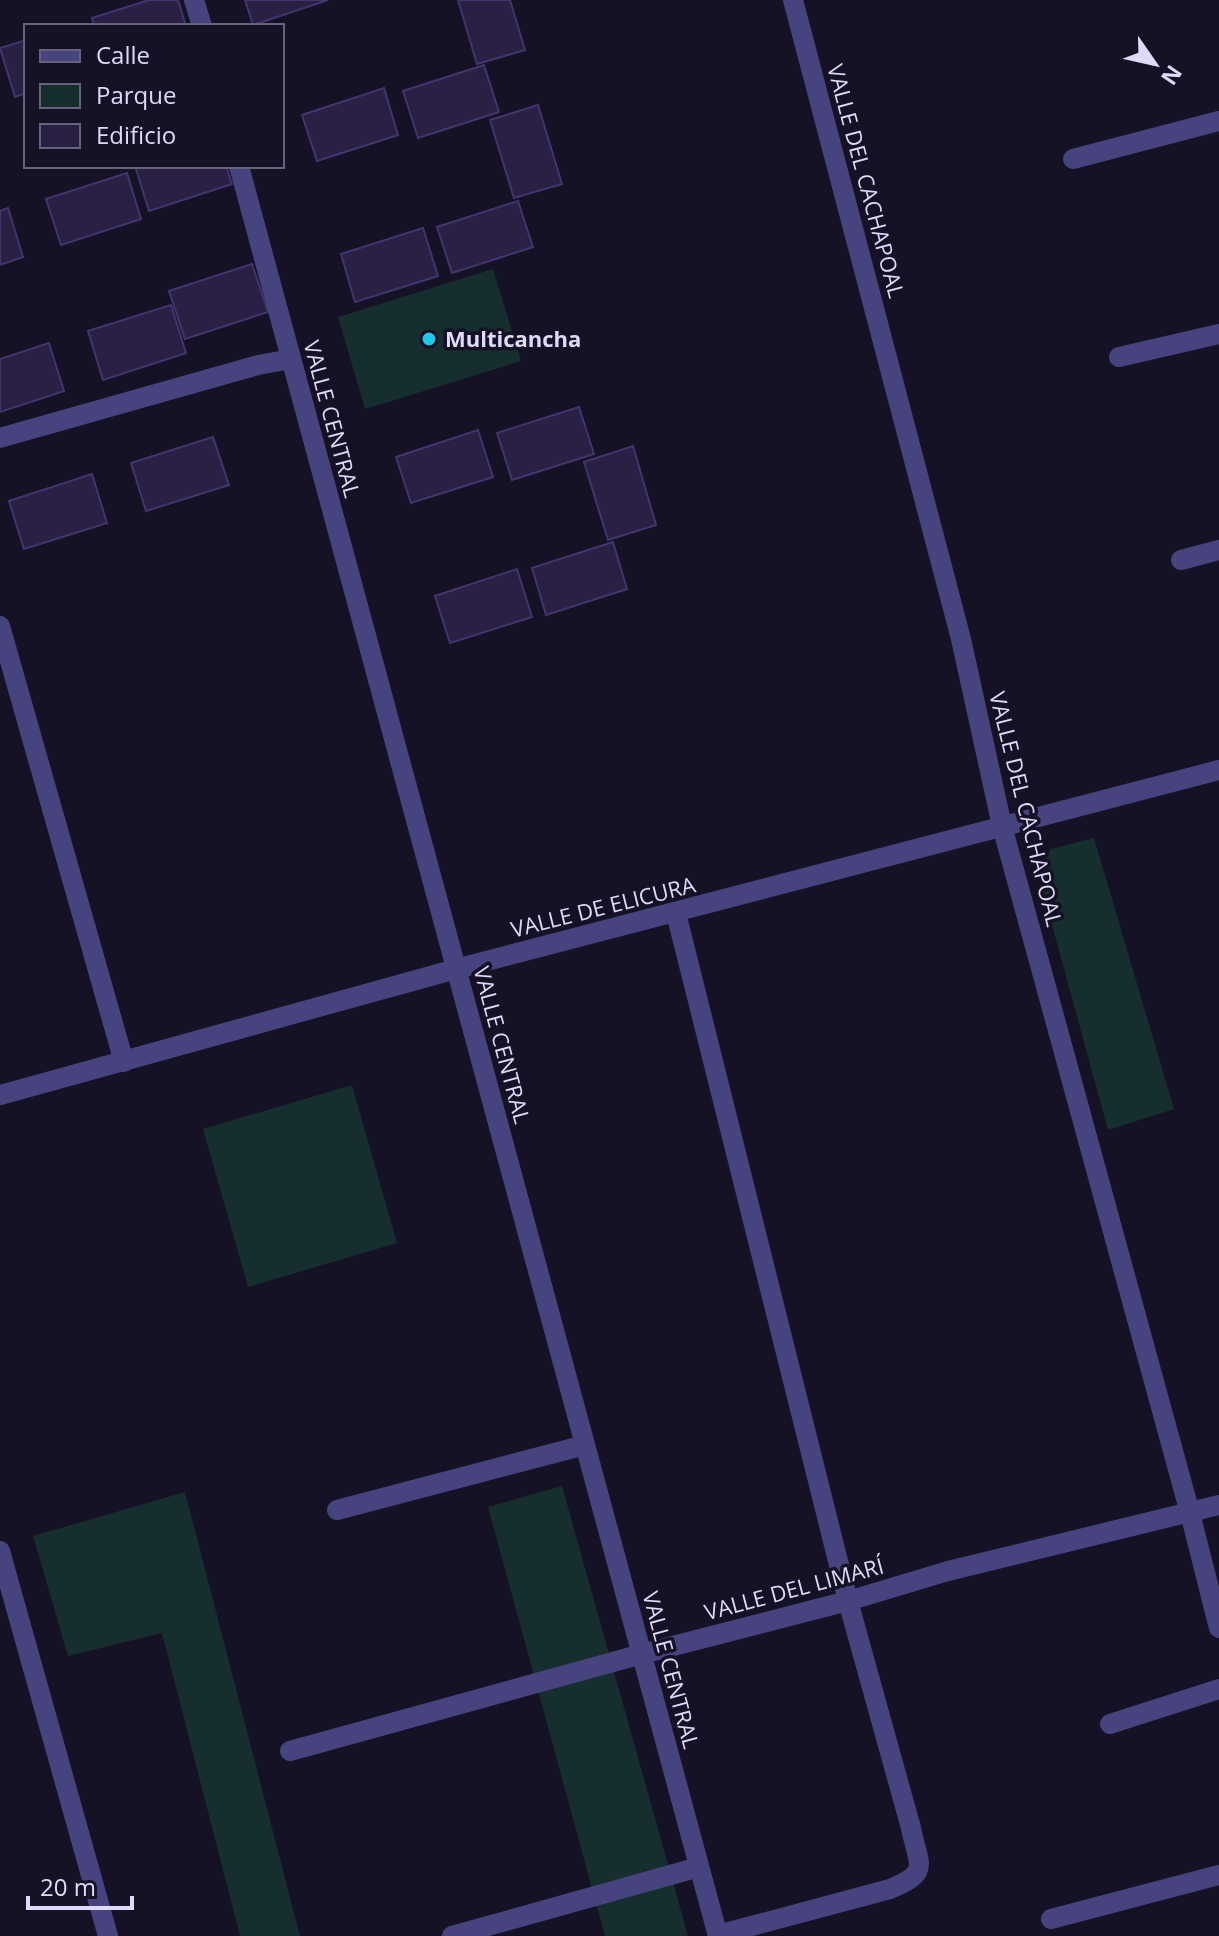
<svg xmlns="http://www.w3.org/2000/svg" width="1219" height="1936" font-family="'Open Sans',sans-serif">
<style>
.green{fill:#162e2e}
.building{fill:#292044;stroke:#42356d;stroke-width:2}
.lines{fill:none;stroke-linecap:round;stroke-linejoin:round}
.lane{stroke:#47437e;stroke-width:20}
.street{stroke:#47437e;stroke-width:20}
.poi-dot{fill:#1dc9e4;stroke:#161225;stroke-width:3}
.labels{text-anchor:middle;stroke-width:7;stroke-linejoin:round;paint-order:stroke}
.street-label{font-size:22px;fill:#dfdafb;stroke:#161225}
.poi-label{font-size:22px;font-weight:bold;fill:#dfdafb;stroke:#161225;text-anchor:start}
</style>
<rect width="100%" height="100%" fill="#161225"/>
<g class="green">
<polygon points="493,269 521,361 365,409 338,317"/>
<polygon points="1094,838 1174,1109 1108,1130 1037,870 1051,849"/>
<polygon points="352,1085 397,1243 248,1287 203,1129"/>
<polygon points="562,1486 688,1936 605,1936 488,1507"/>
<polygon points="185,1492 300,1936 240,1936 162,1633 68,1656 33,1536"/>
</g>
<g class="building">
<polygon points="149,0 178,0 186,26 94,26 92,18"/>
<polygon points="245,0 328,0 253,25"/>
<polygon points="458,0 510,0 525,50 477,64"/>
<polygon points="26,40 26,93 15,97 0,48"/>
<polygon points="484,65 499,112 418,138 403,91"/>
<polygon points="384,88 398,135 317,161 302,115"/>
<polygon points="538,105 562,184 514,198 490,120"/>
<polygon points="135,166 226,166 232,184 149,211"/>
<polygon points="127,173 141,219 61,245 46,199"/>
<polygon points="518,201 533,247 452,273 437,227"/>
<polygon points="8,208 23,257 0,265 0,211"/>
<polygon points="423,228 438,276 355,302 341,254"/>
<polygon points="252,264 268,312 185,339 169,291"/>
<polygon points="171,305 186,353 103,380 88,331"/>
<polygon points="49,343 64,391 0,412 0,359"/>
<polygon points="579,407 594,454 512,480 497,433"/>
<polygon points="478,430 493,477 411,503 396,457"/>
<polygon points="213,437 229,485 146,511 131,463"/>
<polygon points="633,446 656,525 608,540 584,462"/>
<polygon points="92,474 107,523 24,549 9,501"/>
<polygon points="613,542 627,589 546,615 532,568"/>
<polygon points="517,569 532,617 450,643 435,596"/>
</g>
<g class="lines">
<polyline class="lane" points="0,626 124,1062"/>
<g class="street">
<polyline points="194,0 202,26"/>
<polyline points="793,0 961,639 1002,826 1190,1513 1219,1628"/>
<polyline points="1073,159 1219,121"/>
<polyline points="239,166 718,1936"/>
<polyline points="1119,357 1219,334"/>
<polyline points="0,438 258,365 291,359"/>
<polyline points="1181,560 1219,550"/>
<path d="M676 913 848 1601 911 1828C918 1865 932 1872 890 1889L718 1935"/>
<polyline points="0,1095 456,969 1219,770"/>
<polyline points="337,1510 585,1445"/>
<polyline points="0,1551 108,1936"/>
<polyline points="1110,1724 1219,1689"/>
<polyline points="290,1751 642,1654 848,1601 948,1571 1219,1505"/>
<polyline points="1051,1919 1219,1875"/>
<polyline points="452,1936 699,1867"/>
</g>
</g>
<circle class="poi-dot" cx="429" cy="339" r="8"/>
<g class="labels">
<g class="street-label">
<text transform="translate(866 181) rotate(75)" y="8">VALLE DEL CACHAPOAL</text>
<text transform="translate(332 419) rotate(75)" y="8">VALLE CENTRAL</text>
<text transform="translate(1026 809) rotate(76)" y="8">VALLE DEL CACHAPOAL</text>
<text transform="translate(603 907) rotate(-14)" y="8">VALLE DE ELICURA</text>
<text transform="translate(502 1045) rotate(75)" y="8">VALLE CENTRAL</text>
<text transform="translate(794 1589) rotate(-15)" y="8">VALLE DEL LIMARÍ</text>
<text transform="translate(671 1670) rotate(75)" y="8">VALLE CENTRAL</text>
</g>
<g class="poi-label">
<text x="445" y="347">Multicancha</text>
</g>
</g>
<rect x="24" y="24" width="260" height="144" fill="#161225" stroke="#66627b" stroke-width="2"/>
<rect x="40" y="50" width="40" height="12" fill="#47437e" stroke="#66627b" stroke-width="2"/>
<text x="96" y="64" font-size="24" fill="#dfdafb">Calle</text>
<rect x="40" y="84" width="40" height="24" fill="#162e2e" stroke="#66627b" stroke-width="2"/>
<text x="96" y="104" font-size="24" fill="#dfdafb">Parque</text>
<rect x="40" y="124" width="40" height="24" fill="#292044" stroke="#66627b" stroke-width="2"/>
<text x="96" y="144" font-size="24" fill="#dfdafb">Edificio</text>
<g transform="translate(1155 64) rotate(124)" stroke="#161225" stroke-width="6" paint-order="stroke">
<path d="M0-6L14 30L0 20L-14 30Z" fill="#dfdafb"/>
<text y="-12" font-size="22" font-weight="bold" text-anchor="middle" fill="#dfdafb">N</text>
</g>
<path d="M28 1896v12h104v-12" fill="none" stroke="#dfdafb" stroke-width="4"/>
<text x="40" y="1896" font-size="24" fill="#dfdafb" stroke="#161225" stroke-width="6" paint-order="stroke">20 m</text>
</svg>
